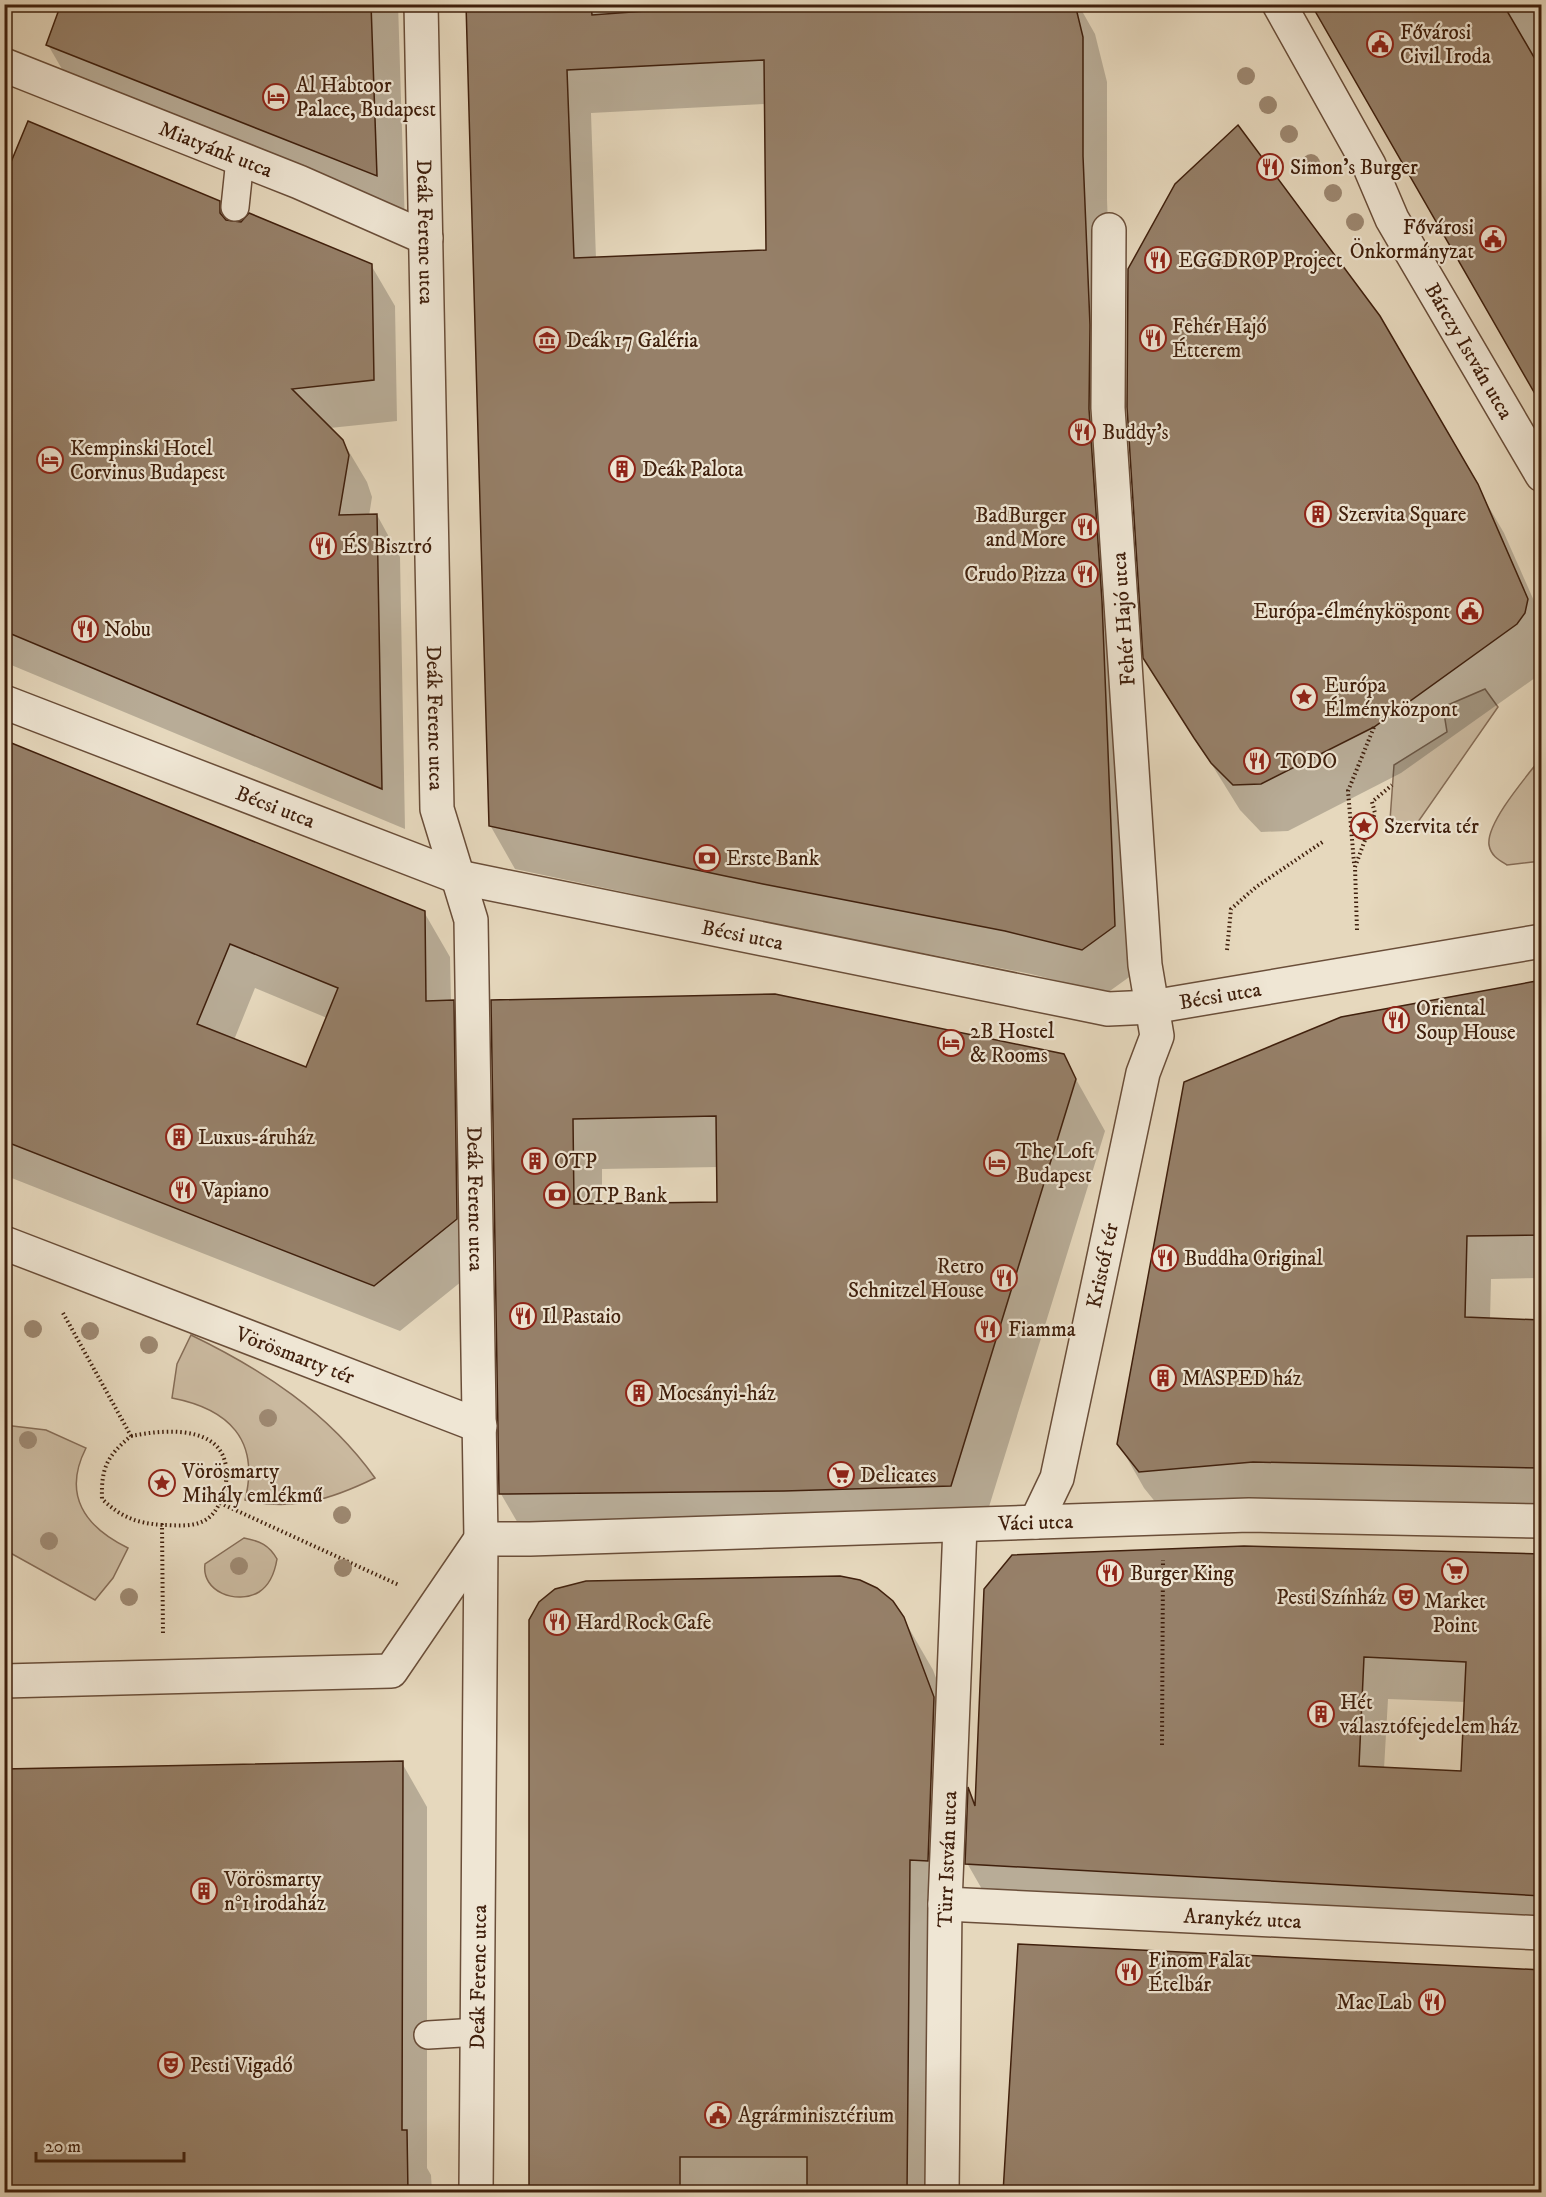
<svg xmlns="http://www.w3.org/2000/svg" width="1546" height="2197" font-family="'IM FELL DW Pica',serif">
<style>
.green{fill:#cab99f;stroke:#856c56;stroke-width:1.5}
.shadow{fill:#0003;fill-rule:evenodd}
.building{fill:#968069;stroke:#40200d;stroke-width:1.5;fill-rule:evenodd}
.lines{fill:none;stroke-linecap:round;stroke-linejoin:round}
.lane-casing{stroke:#6a4e39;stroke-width:30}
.street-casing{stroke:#6a4e39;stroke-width:36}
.path{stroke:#40200d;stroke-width:4;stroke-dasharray:1.5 3;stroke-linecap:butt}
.lane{stroke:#efe6d4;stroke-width:27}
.street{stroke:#efe6d4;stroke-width:33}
.tree{fill:#9d8871}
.labels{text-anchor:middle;stroke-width:4.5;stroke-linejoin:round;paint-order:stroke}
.poi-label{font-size:21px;fill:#40200d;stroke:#efe6d4;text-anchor:start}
.street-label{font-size:21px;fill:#40200d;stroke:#efe6d4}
</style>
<rect width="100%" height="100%" fill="#e6d8bd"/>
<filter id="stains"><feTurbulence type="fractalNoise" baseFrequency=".00333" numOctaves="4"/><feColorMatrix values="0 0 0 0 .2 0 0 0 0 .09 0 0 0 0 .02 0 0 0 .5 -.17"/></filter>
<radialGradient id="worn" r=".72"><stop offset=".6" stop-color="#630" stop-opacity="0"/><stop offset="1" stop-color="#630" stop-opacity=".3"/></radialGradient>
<g class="green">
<polygon points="1485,689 1498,707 1411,832 1390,820 1394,765 1447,732 1443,707"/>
<path d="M1541 758V861L1507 865C1499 860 1491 856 1489 845 1486 823 1527 776 1541 758Z"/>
<path d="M191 1335C263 1370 328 1412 375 1478 332 1499 292 1512 245 1500 260 1440 229 1409 172 1398L177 1364Z"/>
<path d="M4 1425 46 1430 86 1448C62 1495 85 1527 128 1548L113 1578 95 1600 5 1550Z"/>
<path d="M244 1538C260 1541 269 1545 277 1559 275 1571 270 1585 259 1592 237 1605 201 1592 205 1564Z"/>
</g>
<g class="shadow">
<polygon points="62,4 398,4 405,226 77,95 48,45"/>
<path d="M468 4H1078L1095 34 1107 82V200L1139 970 1107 993 1031 974 789 927 515 869 490 825ZM766 104 767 252 596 259 591 113Z"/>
<polygon points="1313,4 1542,4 1542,403"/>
<polygon points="4,183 219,202 230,222 371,265 395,306 397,421 330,428 342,440 367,482 372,497 369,516 377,515 400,557 405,829 4,662"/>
<polygon points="1378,317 1504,533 1542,619 1542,673 1401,773 1288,831 1261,832 1240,810 1145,657"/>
<path d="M4 741 424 912 450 957 451 1002 479 1047 482 1265 400 1331 4 1175ZM255 988 327 1018 306 1069 234 1040Z"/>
<polygon points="1542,981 1542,1278 1491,1279 1490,1319 1542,1321 1542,1510 1165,1514 1144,1488 1119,1444"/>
<path d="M493 1001 1063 1056 1105 1131 980 1536 530 1544 501 1494ZM718 1167 719 1203 602 1205V1169Z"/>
<path d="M1542 1555V1937L991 1905 967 1863 970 1792 977 1805ZM1388 1699 1465 1702 1462 1773 1384 1769Z"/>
<polygon points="903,1618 933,1670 963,1749 936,2192 531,2192"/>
<polygon points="402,1763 427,1807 427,2168 431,2175 432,2192 4,2192"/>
</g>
<g class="building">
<polygon points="61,4 371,4 377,176 46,45"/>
<path d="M466 4H591L592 15 686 8V4H1075L1083 37V156L1090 325 1089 409 1102 601 1115 926 1082 950 1005 931 763 884 489 826ZM764 60 766 250 574 258 567 70Z"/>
<polygon points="1311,4 1503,4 1542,71 1542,406"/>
<polygon points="28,121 220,201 220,213 226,220 241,222 249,213 372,264 374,380 292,389 343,440 349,455 339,515 377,514 382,789 4,631 4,179"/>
<polygon points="1238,125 1380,316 1478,484 1528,599 1525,613 1517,624 1374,727 1261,784 1233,785 1211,763 1194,738 1143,658 1127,407 1128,269 1175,184"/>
<path d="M4 740 425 911 426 1001 454 1000 457 1219 374 1286 4 1141ZM230 944 338 988 306 1067 197 1024Z"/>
<polygon points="1542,980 1542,1235 1467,1236 1465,1317 1542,1320 1542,1468 1253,1462 1139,1472 1117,1444 1184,1082 1341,1017"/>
<path d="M775 994 1064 1054 1076 1079 951 1486 784 1491 499 1494 491 1000ZM716 1116 717 1202 574 1204 573 1119Z"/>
<path d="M1244 1546 1542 1554V1896L965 1864 968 1787 975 1806 984 1589 1012 1555ZM1364 1657 1466 1662 1461 1771 1359 1766Z"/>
<polygon points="840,1576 860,1580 877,1588 893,1601 904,1617 934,1697 928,1861 910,1860 907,2193 807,2193 807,2157 680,2157 680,2193 529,2193 529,1620 539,1602 555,1589 586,1581"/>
<polygon points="403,1761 402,2130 407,2130 408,2193 4,2193 4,1769"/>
<polygon points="1018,1944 1542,1970 1542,2193 1003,2193"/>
</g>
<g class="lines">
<defs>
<g id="lane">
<polyline points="235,207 240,159"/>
<polyline points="428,2035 478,2032"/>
</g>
<g id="street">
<path id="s1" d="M421 4 437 809 471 920 481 1539 476 2192"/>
<path id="s2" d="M1279 4 1369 165 1392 219 1542 475"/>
<path id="s3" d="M4 65 299 182 426 238"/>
<path id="s4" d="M4 702 458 877 1108 1009 1152 1007 1542 941"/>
<path id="s5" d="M4 1243 480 1426"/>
<path id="s6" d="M1036 1522 1057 1478 1143 1073 1157 1036 1145 965 1108 408 1109 230"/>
<path id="s7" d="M481 1539H530L1249 1515 1542 1521"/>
<polyline points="4,1681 391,1671 481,1539"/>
<path id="s8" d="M945 1904 1542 1933"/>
<path id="s9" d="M942 2192 945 1904 960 1526"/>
</g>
</defs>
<use href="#lane" class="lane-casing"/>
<use href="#street" class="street-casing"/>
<g class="path">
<polyline points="1354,863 1348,791 1374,727"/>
<polyline points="1357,930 1355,867 1375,813 1372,802 1392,785"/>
<polyline points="1227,950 1231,909 1256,887 1324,841"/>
<path d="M63 1313 131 1436C107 1456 101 1468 102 1499 121 1517 136 1523 162 1525L163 1635"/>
<path d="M131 1436C171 1428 233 1425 226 1483 224 1495 217 1513 207 1519 194 1528 176 1525 162 1525"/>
<polyline points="220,1503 399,1585"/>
<polyline points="1162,1745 1163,1560"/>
</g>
<use href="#lane" class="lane"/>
<use href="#street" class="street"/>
</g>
<g class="tree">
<circle cx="1246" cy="76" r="9"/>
<circle cx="1268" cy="105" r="9"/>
<circle cx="1289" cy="134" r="9"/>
<circle cx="1311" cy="163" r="9"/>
<circle cx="1333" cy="193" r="9"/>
<circle cx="1355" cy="222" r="9"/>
<circle cx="33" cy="1329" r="9"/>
<circle cx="90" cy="1331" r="9"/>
<circle cx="149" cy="1345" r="9"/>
<circle cx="268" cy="1418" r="9"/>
<circle cx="28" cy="1440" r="9"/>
<circle cx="342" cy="1515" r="9"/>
<circle cx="49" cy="1541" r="9"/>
<circle cx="239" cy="1566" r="9"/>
<circle cx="343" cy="1568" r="9"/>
<circle cx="129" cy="1597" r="9"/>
</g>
<defs>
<symbol id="civic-ring" viewBox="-11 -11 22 22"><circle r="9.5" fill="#efe6d4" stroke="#8f2418" stroke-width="1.5"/><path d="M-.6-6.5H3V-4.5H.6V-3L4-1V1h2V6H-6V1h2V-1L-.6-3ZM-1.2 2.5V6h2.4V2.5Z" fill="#8f2418"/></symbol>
<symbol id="hotel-ring" viewBox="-11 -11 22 22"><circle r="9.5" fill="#efe6d4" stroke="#8f2418" stroke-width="1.5"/><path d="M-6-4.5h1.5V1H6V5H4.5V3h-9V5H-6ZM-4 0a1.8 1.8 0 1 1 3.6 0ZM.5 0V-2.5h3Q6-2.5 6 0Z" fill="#8f2418"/></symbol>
<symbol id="restaurant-ring" viewBox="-11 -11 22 22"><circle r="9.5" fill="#efe6d4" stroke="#8f2418" stroke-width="1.5"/><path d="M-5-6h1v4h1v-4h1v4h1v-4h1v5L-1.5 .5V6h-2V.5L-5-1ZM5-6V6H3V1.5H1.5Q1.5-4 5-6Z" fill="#8f2418"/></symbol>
<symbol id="museum-ring" viewBox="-11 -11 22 22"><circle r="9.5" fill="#efe6d4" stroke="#8f2418" stroke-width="1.5"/><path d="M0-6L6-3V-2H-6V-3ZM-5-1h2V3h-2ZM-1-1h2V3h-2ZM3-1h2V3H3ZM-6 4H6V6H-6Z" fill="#8f2418"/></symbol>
<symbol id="building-ring" viewBox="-11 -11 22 22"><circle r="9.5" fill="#efe6d4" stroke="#8f2418" stroke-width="1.5"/><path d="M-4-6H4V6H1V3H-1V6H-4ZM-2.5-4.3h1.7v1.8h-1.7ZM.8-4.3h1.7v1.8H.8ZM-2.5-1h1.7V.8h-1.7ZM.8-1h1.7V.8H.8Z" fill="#8f2418"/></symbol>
<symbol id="sight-ring" viewBox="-11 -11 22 22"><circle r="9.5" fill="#efe6d4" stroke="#8f2418" stroke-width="1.5"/><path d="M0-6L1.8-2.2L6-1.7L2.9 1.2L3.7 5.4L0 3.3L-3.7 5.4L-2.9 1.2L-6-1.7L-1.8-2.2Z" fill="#8f2418"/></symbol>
<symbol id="bank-ring" viewBox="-11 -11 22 22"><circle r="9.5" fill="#efe6d4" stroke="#8f2418" stroke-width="1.5"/><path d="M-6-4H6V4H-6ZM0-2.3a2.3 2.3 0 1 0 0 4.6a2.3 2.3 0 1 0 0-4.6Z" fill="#8f2418"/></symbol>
<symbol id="supermarket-ring" viewBox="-11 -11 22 22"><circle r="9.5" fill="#efe6d4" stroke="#8f2418" stroke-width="1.5"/><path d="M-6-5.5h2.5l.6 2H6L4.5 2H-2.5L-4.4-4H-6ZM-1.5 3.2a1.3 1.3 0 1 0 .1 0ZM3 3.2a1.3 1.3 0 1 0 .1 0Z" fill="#8f2418"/></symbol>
<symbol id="theatre-ring" viewBox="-11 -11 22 22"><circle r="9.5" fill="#efe6d4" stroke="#8f2418" stroke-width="1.5"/><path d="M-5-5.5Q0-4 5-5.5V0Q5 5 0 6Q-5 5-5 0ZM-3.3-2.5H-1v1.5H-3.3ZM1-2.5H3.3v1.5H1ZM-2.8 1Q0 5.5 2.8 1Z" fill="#8f2418"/></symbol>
</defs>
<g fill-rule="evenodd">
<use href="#civic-ring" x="1365" y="29" width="30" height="30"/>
<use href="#hotel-ring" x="261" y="82" width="30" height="30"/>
<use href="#restaurant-ring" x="1255" y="152" width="30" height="30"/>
<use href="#civic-ring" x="1478" y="224" width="30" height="30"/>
<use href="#restaurant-ring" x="1143" y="245" width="30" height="30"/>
<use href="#restaurant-ring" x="1138" y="323" width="30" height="30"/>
<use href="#museum-ring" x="532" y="325" width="30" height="30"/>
<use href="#restaurant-ring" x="1067" y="417" width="30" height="30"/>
<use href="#hotel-ring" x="35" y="445" width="30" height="30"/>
<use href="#building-ring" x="607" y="454" width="30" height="30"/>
<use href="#building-ring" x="1303" y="499" width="30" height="30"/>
<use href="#restaurant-ring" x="1070" y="512" width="30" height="30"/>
<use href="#restaurant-ring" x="308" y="531" width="30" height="30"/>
<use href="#restaurant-ring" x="1070" y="559" width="30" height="30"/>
<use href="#civic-ring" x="1455" y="596" width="30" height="30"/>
<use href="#restaurant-ring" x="70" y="614" width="30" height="30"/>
<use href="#sight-ring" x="1289" y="682" width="30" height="30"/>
<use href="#restaurant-ring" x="1242" y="746" width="30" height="30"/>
<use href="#sight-ring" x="1349" y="811" width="30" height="30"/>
<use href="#bank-ring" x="692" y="843" width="30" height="30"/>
<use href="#restaurant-ring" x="1381" y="1005" width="30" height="30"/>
<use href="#hotel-ring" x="936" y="1028" width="30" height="30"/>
<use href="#building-ring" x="164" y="1122" width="30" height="30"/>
<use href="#building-ring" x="520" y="1146" width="30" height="30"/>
<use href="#hotel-ring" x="982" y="1148" width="30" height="30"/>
<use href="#restaurant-ring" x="168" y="1175" width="30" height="30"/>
<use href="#bank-ring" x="542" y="1180" width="30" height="30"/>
<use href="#restaurant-ring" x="1150" y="1243" width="30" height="30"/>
<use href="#restaurant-ring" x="989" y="1263" width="30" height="30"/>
<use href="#restaurant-ring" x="508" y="1301" width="30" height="30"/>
<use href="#restaurant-ring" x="973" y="1314" width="30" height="30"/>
<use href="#building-ring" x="1148" y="1363" width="30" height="30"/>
<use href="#building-ring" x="624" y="1378" width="30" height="30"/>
<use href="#supermarket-ring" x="826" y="1460" width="30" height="30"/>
<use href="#sight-ring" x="147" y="1468" width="30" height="30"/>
<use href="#supermarket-ring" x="1440" y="1556" width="30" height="30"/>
<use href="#restaurant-ring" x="1095" y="1558" width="30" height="30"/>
<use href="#theatre-ring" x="1391" y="1582" width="30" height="30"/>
<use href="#restaurant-ring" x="542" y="1607" width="30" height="30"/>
<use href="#building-ring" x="1306" y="1699" width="30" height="30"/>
<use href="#building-ring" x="189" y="1876" width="30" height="30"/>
<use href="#restaurant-ring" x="1114" y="1957" width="30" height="30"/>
<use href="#restaurant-ring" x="1417" y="1987" width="30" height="30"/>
<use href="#theatre-ring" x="156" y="2050" width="30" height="30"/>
<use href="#civic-ring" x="703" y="2100" width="30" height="30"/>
</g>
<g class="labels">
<g class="poi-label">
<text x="1400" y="39">Fővárosi<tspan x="1400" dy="24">Civil Iroda</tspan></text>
<text x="296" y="92">Al Habtoor<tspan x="296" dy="24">Palace, Budapest</tspan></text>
<text x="1290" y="174">Simon's Burger</text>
<text x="1474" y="234" text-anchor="end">Fővárosi<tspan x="1474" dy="24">Önkormányzat</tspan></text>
<text x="1178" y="267">EGGDROP Project</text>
<text x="1172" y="333">Fehér Hajó<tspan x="1172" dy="24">Étterem</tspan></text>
<text x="566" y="347">Deák 17 Galéria</text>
<text x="1102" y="439">Buddy's</text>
<text x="70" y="455">Kempinski Hotel<tspan x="70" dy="24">Corvinus Budapest</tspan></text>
<text x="642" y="476">Deák Palota</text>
<text x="1338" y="521">Szervita Square</text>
<text x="1066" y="522" text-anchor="end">BadBurger<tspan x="1066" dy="24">and More</tspan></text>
<text x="342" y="553">ÉS Bisztró</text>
<text x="1066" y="581" text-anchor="end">Crudo Pizza</text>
<text x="1450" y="618" text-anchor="end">Európa-élményköspont</text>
<text x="104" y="636">Nobu</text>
<text x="1324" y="692">Európa<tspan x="1324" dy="24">Élményközpont</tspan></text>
<text x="1276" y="768">TODO</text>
<text x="1384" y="833">Szervita tér</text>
<text x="726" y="865">Erste Bank</text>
<text x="1416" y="1015">Oriental<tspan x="1416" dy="24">Soup House</tspan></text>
<text x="970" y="1038">2B Hostel<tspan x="970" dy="24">&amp; Rooms</tspan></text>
<text x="198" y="1144">Luxus-áruház</text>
<text x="1016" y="1158">The Loft<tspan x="1016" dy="24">Budapest</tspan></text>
<text x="554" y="1168">OTP</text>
<text x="202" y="1197">Vapiano</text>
<text x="576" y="1202">OTP Bank</text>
<text x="1184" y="1265">Buddha Original</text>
<text x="984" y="1273" text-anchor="end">Retro<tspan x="984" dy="24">Schnitzel House</tspan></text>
<text x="542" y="1323">Il Pastaio</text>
<text x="1008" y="1336">Fiamma</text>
<text x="1182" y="1385">MASPED ház</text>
<text x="658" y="1400">Mocsányi-ház</text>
<text x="182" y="1478">Vörösmarty<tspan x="182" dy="24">Mihály emlékmű</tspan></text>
<text x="860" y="1482">Delicates</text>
<text x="1130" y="1580">Burger King</text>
<text x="1386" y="1604" text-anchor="end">Pesti Színház</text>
<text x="1455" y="1608" text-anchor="middle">Market<tspan x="1455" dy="24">Point</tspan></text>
<text x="576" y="1629">Hard Rock Cafe</text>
<text x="1340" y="1709">Hét<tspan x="1340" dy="24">választófejedelem ház</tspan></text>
<text x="224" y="1886">Vörösmarty<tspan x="224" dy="24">n°1 irodaház</tspan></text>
<text x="1148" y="1967">Finom Falat<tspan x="1148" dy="24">Ételbár</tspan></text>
<text x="1412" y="2009" text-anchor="end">Mac Lab</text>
<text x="190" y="2072">Pesti Vigadó</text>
<text x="738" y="2122">Agrárminisztérium</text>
</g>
<g class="street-label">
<text dy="7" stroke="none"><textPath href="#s3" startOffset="228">Miatyánk utca</textPath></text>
<text dy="7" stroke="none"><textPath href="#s1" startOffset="228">Deák Ferenc utca</textPath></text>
<text dy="7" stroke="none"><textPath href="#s2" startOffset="396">Bárczy István utca</textPath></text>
<text transform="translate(1123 619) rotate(-94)" y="7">Fehér Hajó utca</text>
<text dy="7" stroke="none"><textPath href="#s1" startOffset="714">Deák Ferenc utca</textPath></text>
<text dy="7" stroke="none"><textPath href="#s4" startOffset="291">Bécsi utca</textPath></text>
<text dy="7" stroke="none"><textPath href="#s4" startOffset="777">Bécsi utca</textPath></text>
<text dy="7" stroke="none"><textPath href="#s4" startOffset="1263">Bécsi utca</textPath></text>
<text dy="7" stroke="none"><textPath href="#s1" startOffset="1200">Deák Ferenc utca</textPath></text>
<text dy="7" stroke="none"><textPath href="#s6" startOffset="266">Kristóf tér</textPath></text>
<text dy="7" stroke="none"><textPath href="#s5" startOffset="312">Vörösmarty tér</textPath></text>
<text dy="7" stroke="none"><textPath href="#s7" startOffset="555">Váci utca</textPath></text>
<text dy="7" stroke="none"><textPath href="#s9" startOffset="333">Türr István utca</textPath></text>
<text dy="7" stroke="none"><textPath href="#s8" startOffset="298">Aranykéz utca</textPath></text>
<text transform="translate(478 1977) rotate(-89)" y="7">Deák Ferenc utca</text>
</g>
</g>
<rect width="1546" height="2197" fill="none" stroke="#e6d8bd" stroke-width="24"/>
<rect x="6" y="6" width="1534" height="2185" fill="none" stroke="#40200d" stroke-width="3"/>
<rect x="12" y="12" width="1522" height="2173" fill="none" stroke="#40200d" stroke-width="1.5"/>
<path d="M36 2152v9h148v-9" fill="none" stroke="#40200d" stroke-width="3"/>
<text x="45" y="2152" font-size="18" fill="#40200d" stroke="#efe6d4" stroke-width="4.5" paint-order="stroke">20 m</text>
<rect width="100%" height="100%" filter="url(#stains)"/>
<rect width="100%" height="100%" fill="url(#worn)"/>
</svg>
